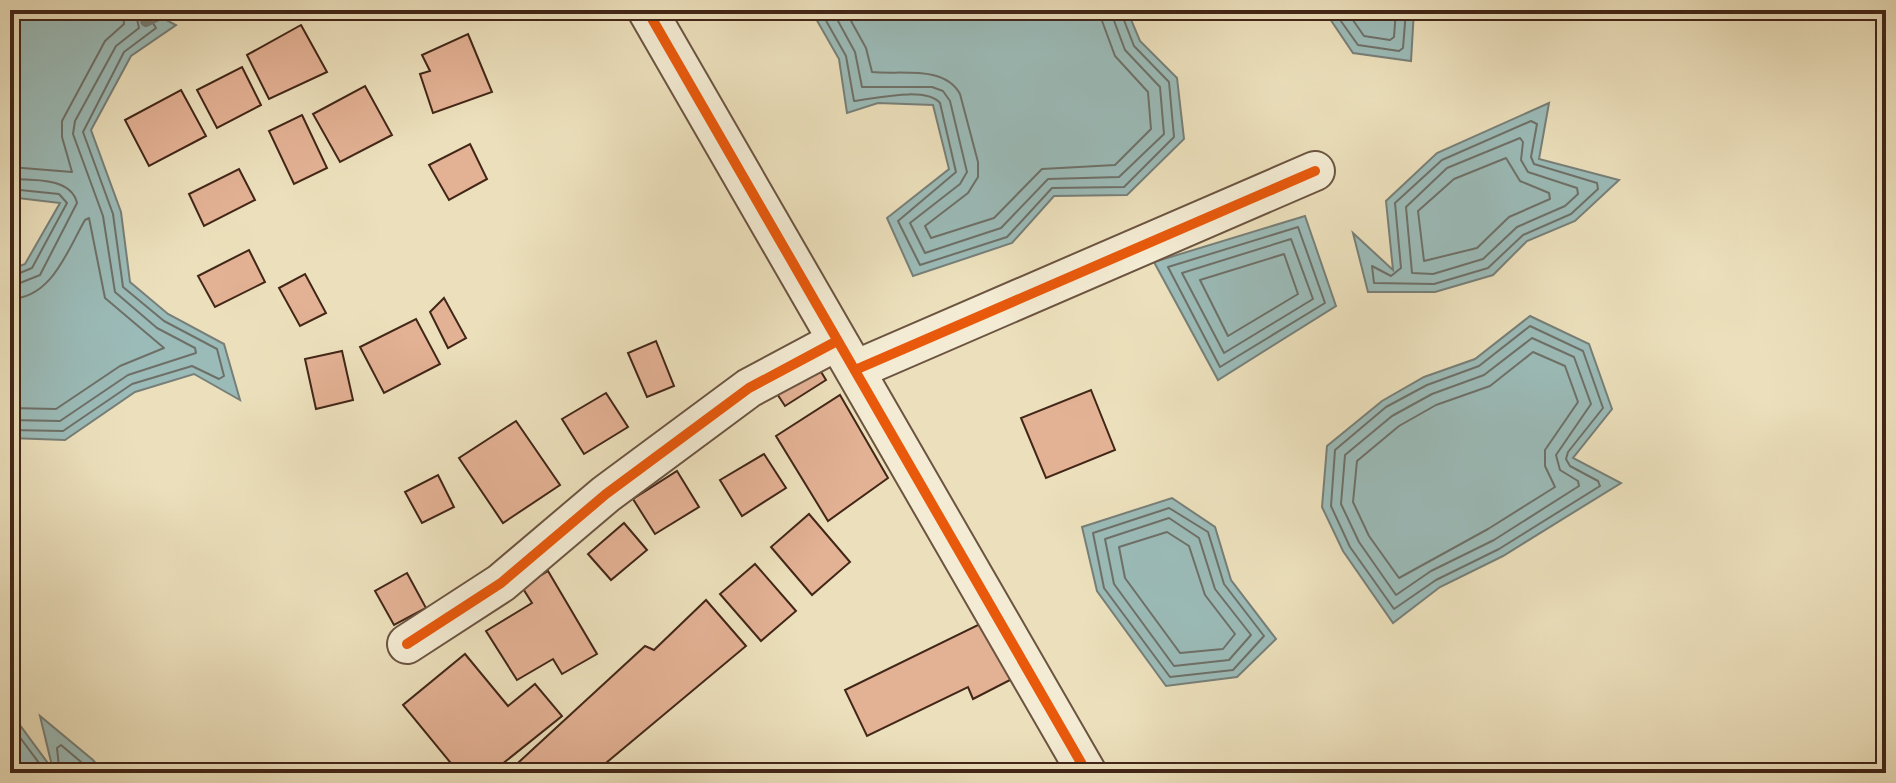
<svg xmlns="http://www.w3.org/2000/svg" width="1896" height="783" font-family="'IM FELL Great Primer',serif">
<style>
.water{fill:#9bbbb8;stroke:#777f78;stroke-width:2}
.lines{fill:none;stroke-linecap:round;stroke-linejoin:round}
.shore{stroke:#6e7068;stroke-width:2}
.stream{stroke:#777f78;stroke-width:12}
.building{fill:#e3b194;stroke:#422617;stroke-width:2}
.minor-casing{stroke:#6c5440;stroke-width:42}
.minor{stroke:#f3ebd3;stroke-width:38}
.cycleway-casing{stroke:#f3ebd3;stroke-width:15}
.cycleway{stroke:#e8590c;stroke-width:10}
</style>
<rect width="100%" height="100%" fill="#ece0bc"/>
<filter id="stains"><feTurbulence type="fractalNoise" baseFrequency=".0025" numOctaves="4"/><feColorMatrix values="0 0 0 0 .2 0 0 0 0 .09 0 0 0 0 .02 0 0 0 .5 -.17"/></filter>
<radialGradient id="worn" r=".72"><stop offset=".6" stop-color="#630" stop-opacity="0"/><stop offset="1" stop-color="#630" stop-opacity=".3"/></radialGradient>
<g class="water">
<polygon points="10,10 147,10 176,25 131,56 91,130 121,212 130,282 168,314 224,344 240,400 194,374 135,392 65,440 10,438 10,270 25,264 60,203 10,197"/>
<polygon points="811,10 1127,10 1140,41 1177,78 1184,139 1127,195 1054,196 1012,243 913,276 887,218 949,169 933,105 878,103 847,113 839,59"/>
<polygon points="1324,10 1414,10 1411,61 1353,53"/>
<polygon points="1549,103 1539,159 1619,180 1575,221 1527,241 1493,275 1435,292 1368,292 1353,233 1393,270 1386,201 1437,153"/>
<polygon points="1305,216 1336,306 1218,380 1154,262"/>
<polygon points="1530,316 1589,344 1612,409 1573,458 1621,483 1503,556 1440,587 1393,623 1343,551 1322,507 1327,446 1382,401 1424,377 1475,359"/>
<polygon points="1172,498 1215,527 1231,580 1276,639 1237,677 1166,686 1097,591 1082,527"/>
<polygon points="10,702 14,717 53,770 40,716 93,760 104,773 10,773"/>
</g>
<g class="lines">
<g class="shore">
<path d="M820 10 846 56 854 101C874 99 925 86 940 103L956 172 898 221 920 265 1007 237 1052 188 1124 187 1174 137 1169 82 1134 46 1120 10"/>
<polyline points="832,10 855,52 862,87 932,87 943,91 950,101 967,172 960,184 910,223 925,253 1001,228 1048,179 1119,177 1164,134 1160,87 1125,50 1110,10"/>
<path d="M845 10 866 48 872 72C901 75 944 65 960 94L978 162V177L968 193 925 226 931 238 994 218 1042 169 1115 165 1151 129 1148 92 1115 56 1098 10"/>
<polyline points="1333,10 1358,45 1399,51 1403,48 1406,10"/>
<polyline points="1346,10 1364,36 1390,40 1394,37 1396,10"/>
<polygon points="1531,121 1537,124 1531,157 1534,164 1597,183 1598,189 1571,214 1523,235 1488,268 1434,284 1374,283 1372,266 1391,276 1401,268 1395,203 1442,160"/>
<polygon points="1520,138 1523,142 1521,160 1528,172 1577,188 1578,194 1565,206 1517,227 1483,259 1433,274 1412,273 1406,207 1447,168"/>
<polygon points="1506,158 1520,181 1549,193 1550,199 1509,217 1477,248 1424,261 1418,211 1454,179"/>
<polyline points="10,167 72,172 62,137 62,121 105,41 124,24 123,10"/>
<path d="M10 179C32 180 71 177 77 203L40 275 10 287"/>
<polyline points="10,189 59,194 67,203 32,268 10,277"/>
<polygon points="1298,227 1325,303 1220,367 1168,267"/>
<polygon points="1291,239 1313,299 1224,353 1182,273"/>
<polygon points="1284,254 1298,294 1228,336 1200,280"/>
<path d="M10 299C52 298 67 251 85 220L89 218 105 298 164 348 120 366 56 409 10 408"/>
<polygon points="1530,326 1583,351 1603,408 1568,452 1566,459 1570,466 1598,481 1600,486 1499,549 1436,580 1394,609 1350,547 1331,506 1335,450 1386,407 1427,385 1479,366"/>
<polygon points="1532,338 1574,357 1591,404 1556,455 1560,470 1578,481 1579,486 1494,540 1431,571 1396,595 1359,542 1341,504 1345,455 1392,416 1432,394 1484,375"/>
<polygon points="1533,352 1565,366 1578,402 1545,450 1545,466 1555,487 1488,529 1399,578 1369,536 1353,502 1357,461 1399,426 1436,405 1490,386"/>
<polyline points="10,420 60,421 128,375 196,353 195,348 157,328 115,292 103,216 73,134 75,121 116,46 139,28 135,10"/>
<polyline points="10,430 63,431 132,384 192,366 219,379 224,376 217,349 164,321 123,287 113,214 83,132 124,52 156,28 145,10"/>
<polygon points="1169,508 1208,532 1224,584 1264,636 1233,670 1170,677 1104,588 1093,533"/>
<polygon points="1169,518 1199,538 1215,589 1251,635 1229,660 1174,666 1114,584 1105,539"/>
<polygon points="1167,532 1189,546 1205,595 1235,634 1223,649 1180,653 1125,578 1119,547"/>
<polyline points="10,724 45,771 53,772 59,767 57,748 61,745 94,773"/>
</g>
<polyline class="stream" points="146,21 168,10"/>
</g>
<g class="building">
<polygon points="301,25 327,72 269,99 247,55"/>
<polygon points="468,34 492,92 433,113 420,74 430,71 422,55"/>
<polygon points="242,67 261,105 217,128 197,90"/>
<polygon points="365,86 392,135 340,162 313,114"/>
<polygon points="181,90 206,136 149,166 125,120"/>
<polygon points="302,115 327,168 294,184 269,131"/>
<polygon points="470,144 487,179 449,200 429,165"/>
<polygon points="239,169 255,200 204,226 189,194"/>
<polygon points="249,250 265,282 215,307 198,276"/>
<polygon points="305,274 326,313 300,326 279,288"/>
<polygon points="444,298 466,338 448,348 430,312"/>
<polygon points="416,319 440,364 384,393 360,347"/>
<polygon points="656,341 674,386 647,397 628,353"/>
<polygon points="342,351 353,400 316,409 305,359"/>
<polygon points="812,357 826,380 785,406 770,383"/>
<polygon points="1091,390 1115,450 1046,478 1021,418"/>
<polygon points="606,393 628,427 584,454 562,419"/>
<polygon points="840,395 888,478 828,521 776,436"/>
<polygon points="516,421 560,485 503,523 459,458"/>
<polygon points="764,454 786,488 742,516 720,480"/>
<polygon points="677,471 699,507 655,534 633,499"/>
<polygon points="438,475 454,507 422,523 405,492"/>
<polygon points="809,514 850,562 812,595 771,547"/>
<polygon points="624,523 647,550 611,580 588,554"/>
<polygon points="755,564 796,611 761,641 720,594"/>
<polygon points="548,571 597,654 562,674 553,659 517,680 486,631 532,603 522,587"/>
<polygon points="407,573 426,608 394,625 375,591"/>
<polygon points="706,600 746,646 594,773 507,773 645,646 654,650"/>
<polygon points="984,622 1012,679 973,699 968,687 867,736 845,690"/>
<polygon points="465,654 508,706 535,684 562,716 491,773 459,773 403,705"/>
</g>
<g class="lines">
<defs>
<g id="minor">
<polyline points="647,10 1087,773"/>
<polyline points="855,370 1315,171"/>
<polyline points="407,644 501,583 606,494 749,388 837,341"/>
</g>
</defs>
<use href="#minor" class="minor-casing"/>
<use href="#minor" class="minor"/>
<defs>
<g id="cycleway">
<polyline points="647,10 1087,773"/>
<polyline points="855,370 1315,171"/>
<polyline points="407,644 501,583 606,494 749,388 837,341"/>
</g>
</defs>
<use href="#cycleway" class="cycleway-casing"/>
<use href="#cycleway" class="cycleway"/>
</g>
<rect width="1896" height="783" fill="none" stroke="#ece0bc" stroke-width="40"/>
<rect x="12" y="12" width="1872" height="759" fill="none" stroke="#422617" stroke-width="4"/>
<rect x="20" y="20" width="1856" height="743" fill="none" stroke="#422617" stroke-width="2"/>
<rect width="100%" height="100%" filter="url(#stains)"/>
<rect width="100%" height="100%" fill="url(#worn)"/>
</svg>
